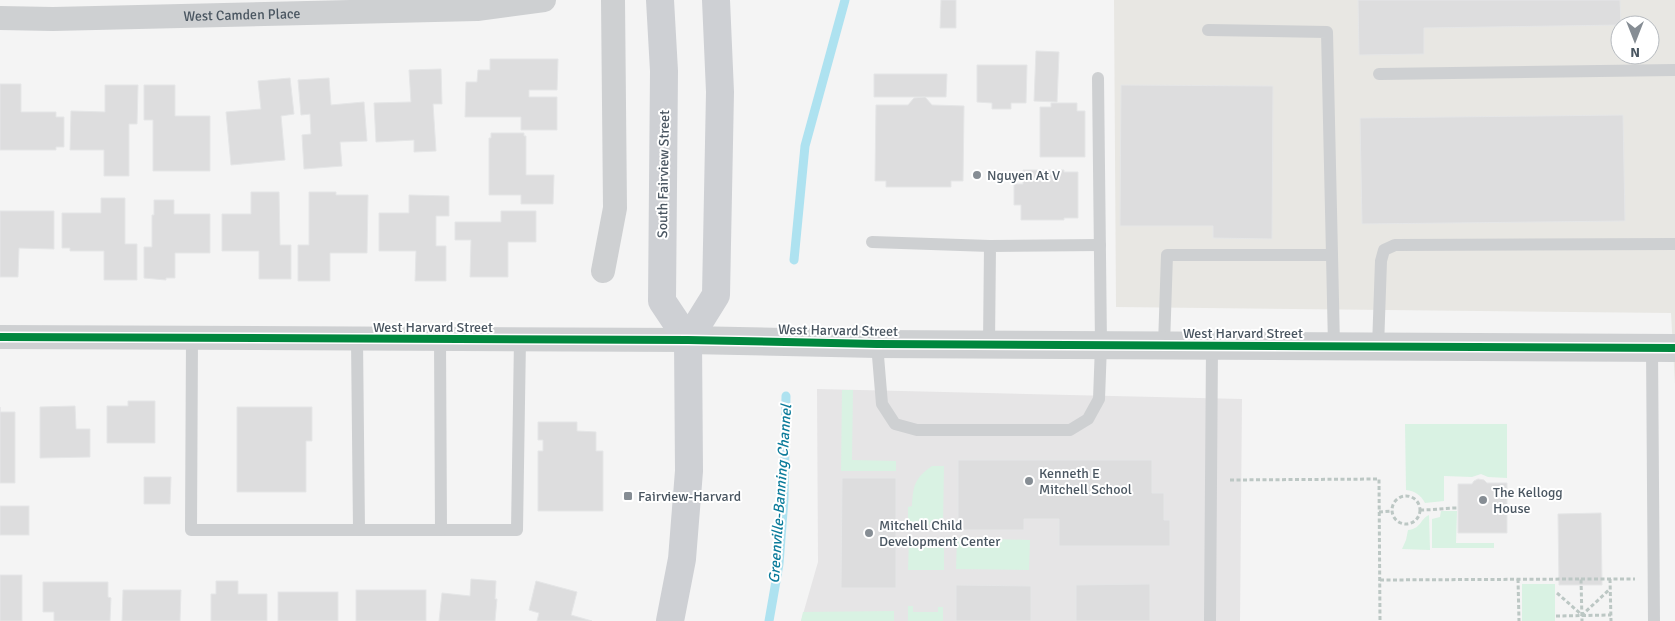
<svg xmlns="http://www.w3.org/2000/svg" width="1675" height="621" font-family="Signika,sans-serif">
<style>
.commercial{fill:#e8e7e3;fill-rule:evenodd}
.education{fill:#e6e5e6}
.green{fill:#d9f2e3}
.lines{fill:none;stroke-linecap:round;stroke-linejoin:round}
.stream{stroke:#aee2f0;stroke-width:9}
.building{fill:#ddddde;stroke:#e5e6e7}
.path{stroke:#bcc7c4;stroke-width:3;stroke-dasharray:4 2.5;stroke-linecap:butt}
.service{stroke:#ced0d2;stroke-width:12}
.minor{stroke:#ced0d2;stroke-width:24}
.tertiary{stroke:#ced0d2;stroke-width:28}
.secondary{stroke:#ced0d4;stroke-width:28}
.cycleway-casing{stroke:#fff;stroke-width:11}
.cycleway{stroke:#00873e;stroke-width:8}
.poi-dot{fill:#868d94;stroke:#fff;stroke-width:2}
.labels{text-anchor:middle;stroke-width:4;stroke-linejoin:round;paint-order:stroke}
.street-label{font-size:14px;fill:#4a5661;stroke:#fff}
.poi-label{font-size:14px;fill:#4a5661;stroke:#fff;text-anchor:start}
.water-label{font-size:15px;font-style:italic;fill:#0c7c9b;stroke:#fff}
</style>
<rect width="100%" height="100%" fill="#f4f4f4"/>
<path class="commercial" d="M1114 0H1675V384L1671 313 1116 307ZM1620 25H1650V55H1620Z"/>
<polygon class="education" points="817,389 1242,399 1240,621 801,621 818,562"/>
<g class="green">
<polygon points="842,390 853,390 852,460 896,461 896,471 841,471"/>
<path d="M1405 424H1507V478L1488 477 1481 474 1472 477 1444 476V501L1425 503C1421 495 1415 491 1406 490Z"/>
<path d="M932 466H944L943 525H908V507L912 506C913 485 915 478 932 466Z"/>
<polygon points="1441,511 1457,511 1456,543 1494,543 1494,548 1432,548 1432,519 1440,517"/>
<path d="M1429 515 1430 550 1402 549 1406 540 1408 530C1421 529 1420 519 1429 515Z"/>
<polygon points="957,538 1030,540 1029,570 956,569"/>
<polygon points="909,539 944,539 944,570 908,570"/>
<rect x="1522" y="584" width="33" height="37"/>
<polygon points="908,606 913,606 913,612 938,612 938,607 943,607 943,621 908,621"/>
<polygon points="894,611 894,621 801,621 803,612"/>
</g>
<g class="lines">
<g class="stream">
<polyline points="794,260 805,146 845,0"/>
<polyline points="769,621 779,564 784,499 786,396"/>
</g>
</g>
<g class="building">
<polygon points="941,0 956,0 956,28 940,28"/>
<polygon points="1358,0 1620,0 1621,25 1424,28 1424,54 1359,55"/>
<polygon points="1036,51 1059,52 1057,102 1034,101"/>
<polygon points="490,59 558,59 557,90 529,90 529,97 557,97 557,130 521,130 521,117 465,117 466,82 477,82 478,70 490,70"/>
<polygon points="977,65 1027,65 1026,103 1011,103 1011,109 992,109 992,103 977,102"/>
<polygon points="441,69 442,104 433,104 436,151 414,152 414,140 376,142 374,103 411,102 409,70"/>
<polygon points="874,74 947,74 946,97 874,97"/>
<polygon points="290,78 294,114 281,116 285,160 231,165 226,112 261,109 258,81"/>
<polygon points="329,78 331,105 364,102 367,141 340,142 342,166 304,169 302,135 311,134 310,114 301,115 298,80"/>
<polygon points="0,84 21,84 21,112 56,112 56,117 64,117 64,147 56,147 56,150 0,150"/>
<polygon points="105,85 138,85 137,124 129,124 129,176 104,176 104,150 70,150 71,111 105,112"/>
<polygon points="144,85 175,85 175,116 210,116 210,171 153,171 153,120 144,120"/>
<polygon points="1121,85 1273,86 1272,239 1213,238 1213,226 1120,226"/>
<polygon points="925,97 932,105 964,106 963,181 951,181 951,187 886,187 886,181 875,181 876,105 908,105 914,98"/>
<polygon points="1051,103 1077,103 1077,111 1085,111 1085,157 1040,157 1040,107 1051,107"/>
<polygon points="1623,115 1625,221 1362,224 1360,118"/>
<polygon points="491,133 524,133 524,136 526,136 526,175 554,175 553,204 521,204 521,195 489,195 489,138 491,138"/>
<polygon points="1023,170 1064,170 1064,172 1078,172 1078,218 1064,218 1064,220 1021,220 1021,205 1014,205 1014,184 1023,184"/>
<polygon points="251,192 279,192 280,245 291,245 291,279 259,279 259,251 222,251 222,214 251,214"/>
<polygon points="309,192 336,192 336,195 368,195 367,253 330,253 330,281 298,281 298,245 309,245"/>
<polygon points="409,195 449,196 449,216 436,216 436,246 446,246 446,281 415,281 416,251 379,251 379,213 409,213"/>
<polygon points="101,198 125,198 125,244 137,244 137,280 104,280 104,251 70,251 70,248 62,248 62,213 101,213"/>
<polygon points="154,200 174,200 174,214 210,214 210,253 175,253 175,278 166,278 166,280 144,278 144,247 152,247 152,215 154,215"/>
<polygon points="0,211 54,211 54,249 19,248 18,277 0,277"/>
<polygon points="501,211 536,211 536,242 508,242 508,277 470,277 471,240 455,240 455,222 501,222"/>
<polygon points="128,401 155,401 155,443 107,443 107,406 128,406"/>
<polygon points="75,406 76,429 90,429 90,457 40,458 40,407"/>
<polygon points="0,407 0,412 15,412 15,483 0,483"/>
<polygon points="237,407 312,407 312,441 306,441 306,492 237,492"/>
<polygon points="538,422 577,422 577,431 596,432 596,451 603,451 603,511 538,511 538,451 543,451 543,440 538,440"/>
<polygon points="958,460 1152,460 1152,493 1164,493 1164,520 1170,520 1170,546 1059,546 1059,519 1024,519 1024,530 958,530"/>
<polygon points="144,477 171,477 170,504 144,504"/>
<polygon points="842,478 896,478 896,588 841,588"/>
<polygon points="1478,479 1484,480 1487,483 1507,483 1507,533 1458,533 1458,484 1472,484 1474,481"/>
<rect x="0" y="506" width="29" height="29"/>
<polygon points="1601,513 1602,585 1559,585 1558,514"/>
<rect x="0" y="575" width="22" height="46"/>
<polygon points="471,579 496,581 495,599 497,599 495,621 439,621 442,593 470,596"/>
<polygon points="216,581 238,581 238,594 267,594 267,621 211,621 211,594 216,594"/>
<polygon points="536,581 577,592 571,615 592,621 537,621 539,613 529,610"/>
<polygon points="43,582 108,582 108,597 111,598 110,621 54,621 54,612 43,612"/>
<polygon points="1150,584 1150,621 1076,621 1076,585"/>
<polygon points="956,585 1031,586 1031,621 956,621"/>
<polygon points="123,590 181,590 180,621 122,621"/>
<rect x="356" y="590" width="70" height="31"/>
<rect x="278" y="592" width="60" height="29"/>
</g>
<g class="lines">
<g class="path">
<polyline points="1230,480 1379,479 1380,621"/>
<circle cx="1406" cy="510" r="14"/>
<path d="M1420 510C1434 510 1445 508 1458 508"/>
<polyline points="1379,512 1392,511"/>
<polyline points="1518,579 1519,621"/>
<polyline points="1581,579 1635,579"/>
<polyline points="1610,579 1611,621"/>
<polyline points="1380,580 1581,579 1582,621"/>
<polyline points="1557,593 1582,615 1610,589"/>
<polyline points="1556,616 1611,615"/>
</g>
<g class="service">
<polyline points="1208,30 1327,32 1332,255"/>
<polyline points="1379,74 1675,70"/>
<polyline points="872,242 990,246"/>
<polyline points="192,338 191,530 517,530 520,339"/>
<polyline points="357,339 359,530"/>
<polyline points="440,339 441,530"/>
<polyline points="877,344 882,404 895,424 917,430 1070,430 1088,419 1099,399 1101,345 1098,78"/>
<polyline points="989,344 990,246 1100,245"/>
<polyline points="1164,345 1167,255 1332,255 1334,346"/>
<polyline points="1378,347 1381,261 1384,250 1395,245 1675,244"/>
<polyline points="1652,348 1654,621"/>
<polyline points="1210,621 1212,346"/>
</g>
<g class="minor">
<path id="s1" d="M0 18 53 19 477 9 544 0"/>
<polyline points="603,271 615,208 613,0"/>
<polyline points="0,337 688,340"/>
</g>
<polyline class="tertiary" points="688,340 877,344 1675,348"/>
<g class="secondary">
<polyline points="660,0 664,71 662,301 688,340"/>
<polyline points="670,621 682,559 689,471 688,340 716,295 720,92 716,0"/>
</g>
<defs>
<polyline id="cycleway" points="0,337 688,340 877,344 1675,348"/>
</defs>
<use href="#cycleway" class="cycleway-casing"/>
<use href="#cycleway" class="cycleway"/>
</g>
<g class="poi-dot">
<circle cx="977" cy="175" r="5"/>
<circle cx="1029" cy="481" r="5"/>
<rect x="623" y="491" width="10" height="10" rx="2.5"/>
<circle cx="1483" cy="500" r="5"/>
<circle cx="869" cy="533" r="5"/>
</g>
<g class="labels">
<g class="street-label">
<text dy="5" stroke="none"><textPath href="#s1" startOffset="242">West Camden Place</textPath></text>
<text transform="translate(663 174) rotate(-89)" y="5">South Fairview Street</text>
<text x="433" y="332">West Harvard Street</text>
<text transform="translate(838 330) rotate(1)" y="5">West Harvard Street</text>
<text x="1243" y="338">West Harvard Street</text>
</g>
<g class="poi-label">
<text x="987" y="180">Nguyen At V</text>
<text x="1039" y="478">Kenneth E<tspan x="1039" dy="16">Mitchell School</tspan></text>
<text x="1493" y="497">The Kellogg<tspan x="1493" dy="16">House</tspan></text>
<text x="638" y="501">Fairview-Harvard</text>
<text x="879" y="530">Mitchell Child<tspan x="879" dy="16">Development Center</tspan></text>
</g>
<g class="water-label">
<text transform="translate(780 494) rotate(-86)" y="5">Greenville-Banning Channel</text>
</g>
</g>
<g transform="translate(1635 40) rotate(180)"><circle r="24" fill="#ffffff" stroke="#b7bbc0"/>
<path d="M0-4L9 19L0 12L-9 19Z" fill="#868d94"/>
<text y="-8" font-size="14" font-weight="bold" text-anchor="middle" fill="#4a5661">N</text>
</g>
</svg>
